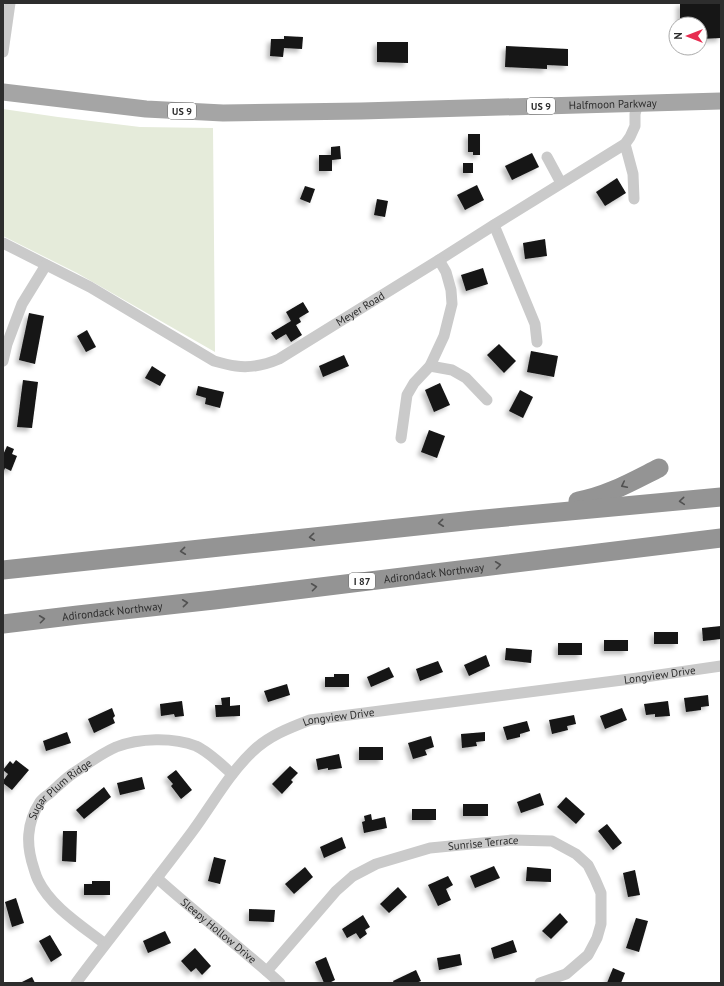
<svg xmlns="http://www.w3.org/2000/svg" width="724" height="986" font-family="'PT Sans',sans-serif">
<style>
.green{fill:#e5ebda}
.building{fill:#141414;filter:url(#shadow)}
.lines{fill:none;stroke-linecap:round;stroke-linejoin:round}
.minor{stroke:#cacaca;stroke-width:11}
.primary{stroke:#a5a5a5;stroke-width:17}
.motorway{stroke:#949494;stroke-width:19}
.oneway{stroke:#515151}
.labels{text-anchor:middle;stroke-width:4;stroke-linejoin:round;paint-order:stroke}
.shield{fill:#fff;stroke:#6c6c6c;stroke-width:1}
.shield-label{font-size:10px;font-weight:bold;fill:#2d2d2d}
.street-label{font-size:11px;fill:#2d2d2d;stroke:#fff}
</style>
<defs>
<filter id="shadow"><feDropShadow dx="-3.5" dy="3.5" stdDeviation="2" flood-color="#0004"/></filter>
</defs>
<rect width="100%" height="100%" fill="#fff"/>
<polygon class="green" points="3,109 58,117 140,127 213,128 215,352 77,273 3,236"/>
<g class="building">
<polygon points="680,3 721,3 721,38 700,39 700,24 680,24"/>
<polygon points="284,36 303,37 302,49 284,48 283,57 270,56 271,39 284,39"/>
<polygon points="377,42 408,42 408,63 377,62"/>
<polygon points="506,46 568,49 568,66 547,65 547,69 505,67"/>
<polygon points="468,134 480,134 480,155 473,155 473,152 468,152"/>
<polygon points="340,146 341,159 332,160 332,171 319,171 319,155 331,155 331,147"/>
<polygon points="532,153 539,167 512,180 505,166"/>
<rect x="463" y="163" width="10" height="10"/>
<polygon points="617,178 626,193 605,206 596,192"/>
<polygon points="477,185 484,200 465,210 457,195"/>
<polygon points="305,186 315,189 310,203 300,199"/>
<polygon points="377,199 388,201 385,217 374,215"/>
<polygon points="545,239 547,256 525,259 523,243"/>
<polygon points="483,268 488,284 466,291 461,275"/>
<polygon points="303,302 309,312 299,318 301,322 296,325 302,335 291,342 286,334 276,340 271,333 291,321 286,312"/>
<polygon points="29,313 44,316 35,364 19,360"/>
<polygon points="87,330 96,347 86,352 77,336"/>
<polygon points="499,344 516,361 504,373 487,355"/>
<polygon points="531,351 558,356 554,377 527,372"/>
<polygon points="344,355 349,366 323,377 319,366"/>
<polygon points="152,366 166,375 160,386 145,378"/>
<polygon points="23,380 38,382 32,428 17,427"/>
<polygon points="440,383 450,405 434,412 425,390"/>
<polygon points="198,386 224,392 220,408 205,404 206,398 196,395"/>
<polygon points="520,390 533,397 523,418 509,411"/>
<polygon points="429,430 445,436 437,458 421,452"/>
<polygon points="7,446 14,449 12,454 17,456 11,471 5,468 3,473 3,455"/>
<polygon points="721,626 721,639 703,641 702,628"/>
<rect x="654" y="632" width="24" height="12"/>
<rect x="604" y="640" width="24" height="11"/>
<rect x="558" y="643" width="24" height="12"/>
<polygon points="506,648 532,650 531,663 505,660"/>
<polygon points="486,655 490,666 469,676 464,665"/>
<polygon points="438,661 443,672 420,681 416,669"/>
<polygon points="389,667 394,677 371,687 367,677"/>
<polygon points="334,674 349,674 349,687 325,687 325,677 334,677"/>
<polygon points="287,684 290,695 268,702 264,691"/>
<polygon points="708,695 709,706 701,707 701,710 686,712 684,698"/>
<polygon points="230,697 230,706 240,705 240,716 216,717 215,705 222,705 221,698"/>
<polygon points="182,701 184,716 175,717 174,714 161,716 160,704"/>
<polygon points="668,701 670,716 655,717 655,714 646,715 644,704"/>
<polygon points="112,708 115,716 113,718 115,723 94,733 88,719"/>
<polygon points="622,708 627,720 605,729 600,716"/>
<polygon points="574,715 576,724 567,726 568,730 552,734 549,720"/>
<polygon points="527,721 530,731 520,734 520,737 507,740 503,727"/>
<polygon points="67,732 71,743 46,751 43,741"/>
<polygon points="485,732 485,741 476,742 477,746 462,748 461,734"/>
<polygon points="431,736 434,747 425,750 427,755 413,759 408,743"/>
<rect x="359" y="747" width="24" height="13"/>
<polygon points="339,754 342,768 328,770 328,768 318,770 316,759"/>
<polygon points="16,760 29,770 12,790 3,783 3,781 8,774 3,770 10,761 13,764"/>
<polygon points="290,766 298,773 291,780 293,782 282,794 272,784"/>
<polygon points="176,770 192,790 181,799 171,786 173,784 167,777"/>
<polygon points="142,777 145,789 120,795 117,783"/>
<polygon points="104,787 111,797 84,819 76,810"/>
<polygon points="540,793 544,805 521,813 517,802"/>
<polygon points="566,797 585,814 576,824 557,807"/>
<rect x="463" y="804" width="25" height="12"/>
<rect x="412" y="809" width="24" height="11"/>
<polygon points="371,814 372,820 385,817 387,828 364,833 362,822 365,821 364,816"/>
<polygon points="607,824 622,843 613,850 598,831"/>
<polygon points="63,831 77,831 76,862 62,861"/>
<polygon points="342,837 346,848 324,858 320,847"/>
<polygon points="214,857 226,860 220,884 208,881"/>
<polygon points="494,866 500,878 475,888 470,876"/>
<polygon points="305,867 313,877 294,894 285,884"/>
<polygon points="527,867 551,869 551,882 526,881"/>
<polygon points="635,870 640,895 628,897 623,873"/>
<polygon points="448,876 453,885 446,889 451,900 438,906 428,885"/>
<polygon points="92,881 110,881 110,895 84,895 84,884 92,884"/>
<polygon points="398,887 407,897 389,913 380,904"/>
<polygon points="16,898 24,923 12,927 5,902"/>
<polygon points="249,909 275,910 274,922 249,921"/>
<polygon points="560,913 568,922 551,939 542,931"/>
<polygon points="363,915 370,927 365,930 367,934 360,939 356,933 347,938 342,929"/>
<polygon points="636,918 648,921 639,952 626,948"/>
<polygon points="165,931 171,943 148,953 143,941"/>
<polygon points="50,935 62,955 51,962 39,941"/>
<polygon points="513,940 517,952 494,959 491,948"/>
<polygon points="195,948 211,966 202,975 196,968 191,972 181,961"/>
<polygon points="460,954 462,965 439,970 437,958"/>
<polygon points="326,957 335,980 329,983 324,983 315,962"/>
<polygon points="613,968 625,973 621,983 607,983"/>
<polygon points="416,970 421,981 416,983 394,983 393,981"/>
<polygon points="32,977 35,983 20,983"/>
</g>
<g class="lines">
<g class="minor">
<polyline points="3,52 10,3"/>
<polyline points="625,144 633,174 634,199"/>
<polyline points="547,157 561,183"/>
<polyline points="494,225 535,324 537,342"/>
<path id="s1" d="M3 243 90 287 214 361C221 363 228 365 236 366 250 368 265 365 279 359L439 260 494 225 625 144 630 137 635 126V114L638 103"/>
<polyline points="3,361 7,344 22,304 46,265"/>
<polyline points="430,366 452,370 466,378 487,400"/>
<polyline points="401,438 407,395 414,383 430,366 444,336 452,304 451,290 446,272 439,260"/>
<path id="s2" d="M157 878C197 914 240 947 280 983"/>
<path id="s3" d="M105 944C82 926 51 907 38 880 36 876 35 872 34 869 26 845 26 824 40 802 42 799 46 796 49 794 57 787 64 780 72 774 86 765 100 754 116 747 139 738 173 737 196 746 209 752 222 765 232 774"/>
<path id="s4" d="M267 971 336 891 353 876 376 864 430 848 512 840 552 841 576 854 588 865 595 879 601 893V924L597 938 588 955 566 974 540 983"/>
<path id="s5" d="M76 983C114 932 154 883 192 832 212 805 228 775 252 752 268 736 289 728 310 720L638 678 721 666"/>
</g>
<path class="primary" id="s6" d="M3 92 146 109 223 113 361 111 721 101"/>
<g class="motorway">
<path d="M578 501C607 496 633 481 659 468"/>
<polyline points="3,570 474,520 721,497"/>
<path id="s7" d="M3 624 78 615 214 600 721 538"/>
</g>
</g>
<defs><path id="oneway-chevron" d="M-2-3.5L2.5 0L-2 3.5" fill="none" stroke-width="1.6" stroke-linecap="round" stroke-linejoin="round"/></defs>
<g class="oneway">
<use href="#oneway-chevron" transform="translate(624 485) rotate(154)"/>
<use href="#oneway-chevron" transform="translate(682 501) rotate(175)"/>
<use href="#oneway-chevron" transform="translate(441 523) rotate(174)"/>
<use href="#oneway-chevron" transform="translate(312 537) rotate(174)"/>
<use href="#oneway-chevron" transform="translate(183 551) rotate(174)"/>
<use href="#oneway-chevron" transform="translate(498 565) rotate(-7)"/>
<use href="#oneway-chevron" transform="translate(314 587) rotate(-7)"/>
<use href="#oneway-chevron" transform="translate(185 603) rotate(-6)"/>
<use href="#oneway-chevron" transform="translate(42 619) rotate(-7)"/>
</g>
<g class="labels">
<g class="shield">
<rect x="527" y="98" width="28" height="16" rx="3"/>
<rect x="168" y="103" width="28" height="16" rx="3"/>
<rect x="349" y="573" width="26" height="16" rx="3"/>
</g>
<g class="shield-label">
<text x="541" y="110">US 9</text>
<text x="182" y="115">US 9</text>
<text x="362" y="585">I 87</text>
</g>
<g class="street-label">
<text dy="4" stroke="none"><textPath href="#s6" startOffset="611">Halfmoon Parkway</textPath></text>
<text dy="4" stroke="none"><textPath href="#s1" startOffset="404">Meyer Road</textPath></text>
<text dy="4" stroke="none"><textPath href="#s7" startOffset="434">Adirondack Northway</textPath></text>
<text dy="4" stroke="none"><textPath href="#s7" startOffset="110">Adirondack Northway</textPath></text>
<text dy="4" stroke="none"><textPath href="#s5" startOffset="710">Longview Drive</textPath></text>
<text dy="4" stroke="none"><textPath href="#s5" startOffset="386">Longview Drive</textPath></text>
<text dy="4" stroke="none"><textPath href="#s3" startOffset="198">Sugar Plum Ridge</textPath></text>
<text dy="4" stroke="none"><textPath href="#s4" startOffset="264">Sunrise Terrace</textPath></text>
<text dy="4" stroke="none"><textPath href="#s2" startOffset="81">Sleepy Hollow Drive</textPath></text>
</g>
</g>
<rect width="724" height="986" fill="none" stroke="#2d2d2d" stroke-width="8"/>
<g transform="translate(688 36) rotate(270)"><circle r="19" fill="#ffffff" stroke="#ababab"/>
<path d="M0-3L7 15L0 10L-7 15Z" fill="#e72c50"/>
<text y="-6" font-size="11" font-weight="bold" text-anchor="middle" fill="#2d2d2d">N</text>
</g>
</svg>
